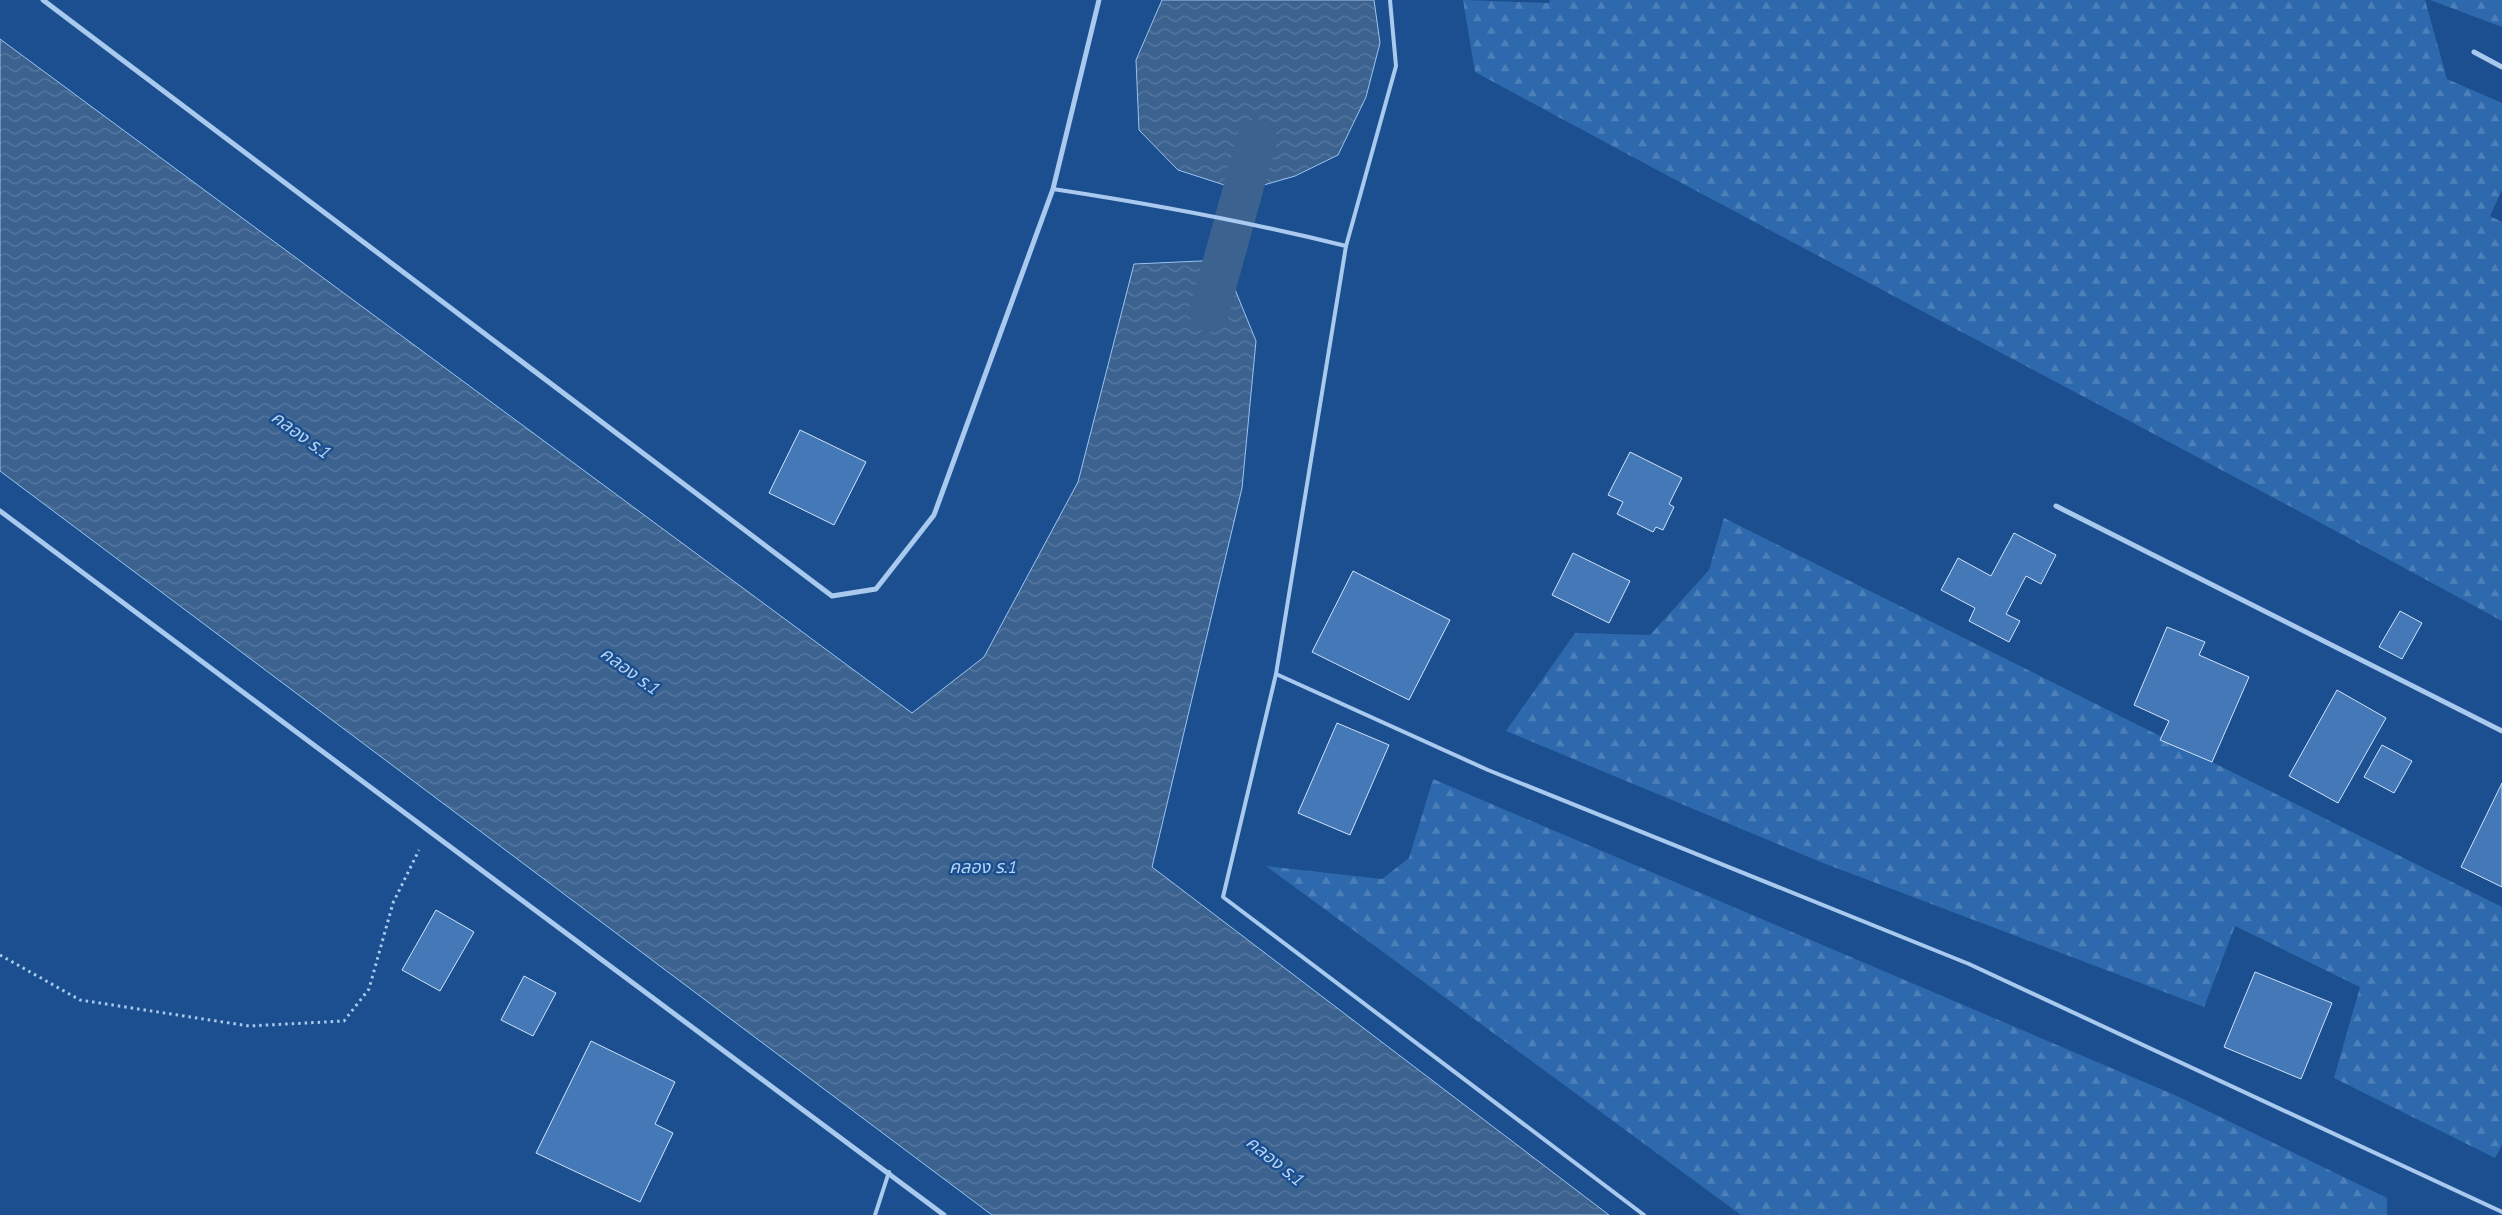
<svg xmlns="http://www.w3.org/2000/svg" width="2502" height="1215" font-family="'PT Sans','Noto Sans Thai',sans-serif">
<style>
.forest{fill:url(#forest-firs)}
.water{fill:url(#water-waves);stroke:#9cc4f0}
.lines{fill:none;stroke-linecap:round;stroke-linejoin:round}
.canal{stroke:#3c6290;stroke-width:40}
.building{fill:#4478b7;stroke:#cfe3fa}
.path{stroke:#a9c9ee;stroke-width:3;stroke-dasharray:2.5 4;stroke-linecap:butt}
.lane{stroke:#a9c9ee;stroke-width:4}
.street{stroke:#a9c9ee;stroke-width:5}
.labels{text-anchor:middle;stroke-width:5;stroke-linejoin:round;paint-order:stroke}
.water-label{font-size:18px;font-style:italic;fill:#b5d3f5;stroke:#1b4f8f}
</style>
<defs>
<pattern id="forest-firs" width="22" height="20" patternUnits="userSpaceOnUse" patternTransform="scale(1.25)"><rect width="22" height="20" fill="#2e69ad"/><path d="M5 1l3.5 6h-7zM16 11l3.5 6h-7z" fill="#4d80b9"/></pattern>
<pattern id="water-waves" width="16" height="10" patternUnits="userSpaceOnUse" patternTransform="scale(1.25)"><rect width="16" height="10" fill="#3c6290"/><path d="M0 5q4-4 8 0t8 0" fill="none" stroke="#597aa1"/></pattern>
</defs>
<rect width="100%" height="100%" fill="#1b4f8f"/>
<g class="forest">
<path d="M1463 0 1549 3 1550 0H2425L2447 79 2502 103V190L2490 216 2502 222V621C2161 435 1816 257 1475 72Z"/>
<polygon points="2430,0 2502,0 2502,27"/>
<polygon points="1724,518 2502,907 2502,1145 2495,1158 2334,1078 2360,987 2235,926 2204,1007 1823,863 1506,731 1575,633 1650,635 1709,570"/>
<polygon points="1433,779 2177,1096 2387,1198 2387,1215 1741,1215 1266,866 1382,879 1409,858"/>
</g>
<g class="water">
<polygon points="1162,0 1374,0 1380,43 1366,97 1338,155 1295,176 1243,191 1178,170 1139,130 1136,60"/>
<polygon points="0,39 912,713 984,657 1078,482 1134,264 1223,260 1256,341 1242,488 1152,867 1609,1215 992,1215 0,471"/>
</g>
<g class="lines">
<polyline class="canal" points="1209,312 1257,139"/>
</g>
<g class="building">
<polygon points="800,430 866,462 834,525 769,493"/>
<polygon points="1630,452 1682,478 1669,504 1674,507 1663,530 1656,527 1653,532 1617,514 1623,502 1608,495"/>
<polygon points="2014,533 2056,555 2041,584 2026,576 2006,614 2020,621 2009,642 1969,621 1975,608 1941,590 1958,558 1991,576"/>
<polygon points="1573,553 1630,581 1609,623 1552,595"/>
<polygon points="1353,571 1450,620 1409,700 1312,652"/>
<polygon points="2400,611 2422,623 2402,659 2379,647"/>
<polygon points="2167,627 2205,642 2199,655 2249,677 2212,762 2160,740 2169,721 2134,705"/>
<polygon points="2337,690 2386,718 2338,803 2289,776"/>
<polygon points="1337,723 1389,745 1350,835 1298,813"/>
<polygon points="2382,745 2412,761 2394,793 2364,777"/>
<polygon points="2502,783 2502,887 2461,867"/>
<polygon points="436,910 474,932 440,991 402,970"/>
<polygon points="2255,972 2332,1003 2301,1079 2224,1047"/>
<polygon points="524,976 556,993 533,1036 501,1020"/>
<polygon points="591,1041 675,1082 655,1124 673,1133 640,1202 536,1153"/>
</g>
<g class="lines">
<polyline class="path" points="0,955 80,1000 249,1026 344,1021 369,989 393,903 419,850"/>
<g class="lane">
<path d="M1053 189C1152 204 1249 222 1346 246L1276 674 1223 897 1644 1215"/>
<polyline points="1346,246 1396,66 1390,0"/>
<polyline points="1276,674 1488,770 1969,964 2502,1212"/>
<polyline points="875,1215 889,1172"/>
</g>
<g class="street">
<polyline points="43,0 832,596 876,589 934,515 1053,189 1099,0"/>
<polyline points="2474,52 2502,67"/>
<polyline points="2056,506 2502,731"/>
<polyline points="0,511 944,1215"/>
</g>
</g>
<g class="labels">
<g class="water-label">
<text transform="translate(301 435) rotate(36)" y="6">คลอง ร.1</text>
<text transform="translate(630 671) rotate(36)" y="6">คลอง ร.1</text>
<text x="983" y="873">คลอง ร.1</text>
<text transform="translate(1275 1161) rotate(39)" y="6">คลอง ร.1</text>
</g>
</g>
</svg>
